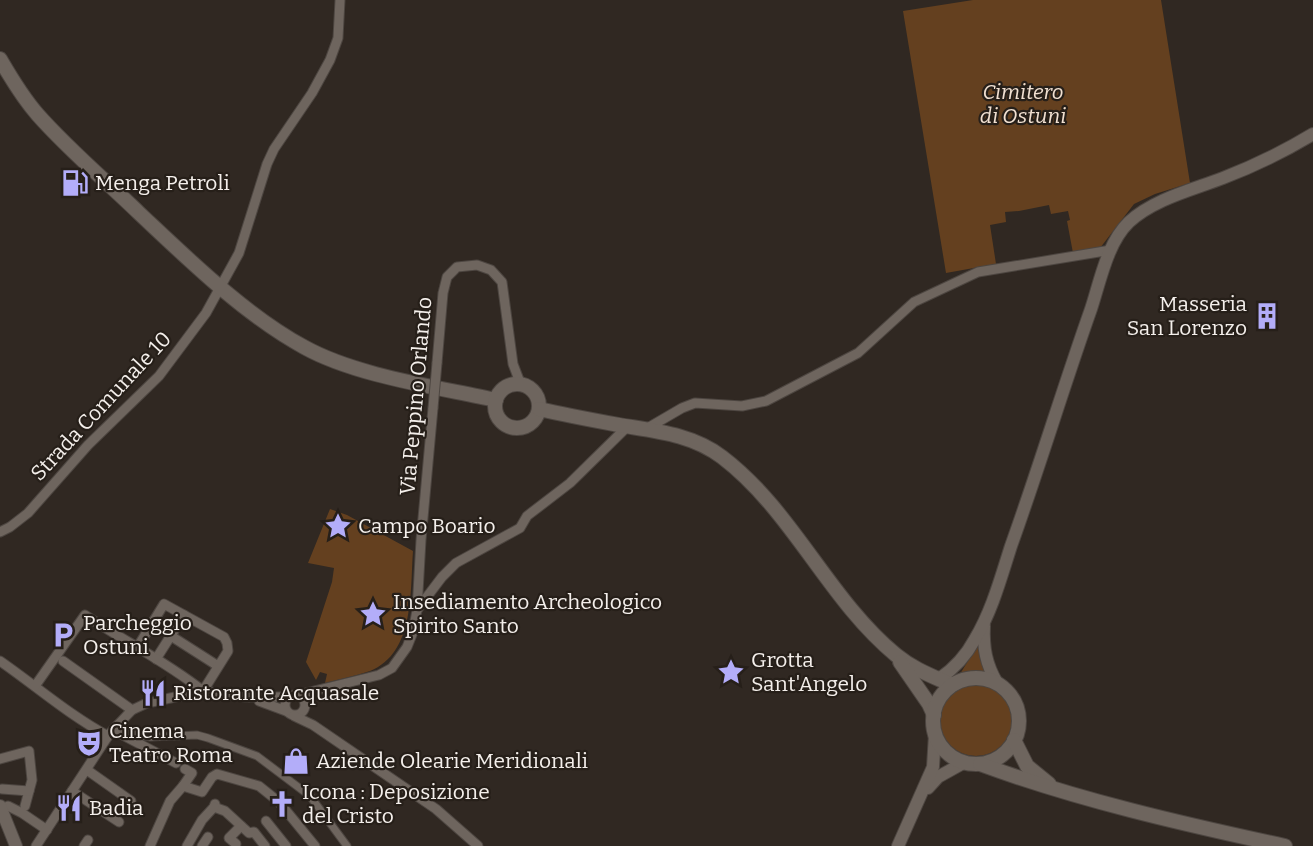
<svg xmlns="http://www.w3.org/2000/svg" width="1313" height="846" font-family="Bitter,serif">
<style>
.green{fill:#64401f}
.lines{fill:none;stroke-linecap:round;stroke-linejoin:round}
.pedestrian-casing{stroke:#4d4641;stroke-width:9}
.minor-casing{stroke:#4d4641;stroke-width:11}
.tertiary-casing{stroke:#4d4641;stroke-width:14}
.secondary-casing{stroke:#4d4641;stroke-width:16}
.pedestrian{stroke:#6e655e;stroke-width:7}
.minor{stroke:#6e655e;stroke-width:9}
.tertiary{stroke:#6e655e;stroke-width:12}
.secondary{stroke:#6e655e;stroke-width:14}
.minor-bridge-casing{stroke:#4d4641;stroke-width:11;stroke-linecap:butt}
.minor-bridge{stroke:#6e655e;stroke-width:9}
.labels{text-anchor:middle;stroke-width:4.5;stroke-linejoin:round;paint-order:stroke}
.park-label{font-size:21px;font-style:italic;fill:#f1e0d1;stroke:#261f19}
.poi-label{font-size:21px;fill:#f4efeb;stroke:#261f19;text-anchor:start}
.street-label{font-size:21px;fill:#f4efeb;stroke:#261f19}
</style>
<rect width="100%" height="100%" fill="#302822"/>
<g class="green">
<polygon points="973,0 1161,0 1190,183 1155,194 1134,204 1100,248 1073,253 1067,221 1070,220 1068,211 1051,214 1049,205 1019,211 1005,212 1006,222 990,225 996,264 946,273 903,11"/>
<path d="M330 509 347 515 413 551C410 591 415 653 370 671 355 676 339 679 325 683L327 674 320 672 316 680 306 662 332 582 334 568 308 563Z"/>
<polygon points="979,643 987,675 984,674 962,676 960,674"/>
<circle cx="976" cy="720" r="36"/>
</g>
<g class="lines">
<defs>
<polyline id="pedestrian" points="118,724 137,735 150,737 197,735 208,738 257,756 310,796 347,846"/>
<g id="minor">
<polyline points="437,363 443,293 447,277 457,267 477,265 491,270 502,282 513,364 521,385"/>
<polyline points="646,429 682,408 695,403 742,406 766,401 858,353 914,302 978,272 1111,250"/>
<polyline points="0,532 10,527 28,513 88,445 159,376 206,313 239,253 267,164 274,149 312,93 330,60 338,38 340,0"/>
<polyline points="417,610 442,577 456,563 520,528 527,516 570,483 628,426"/>
<polyline points="171,636 218,666"/>
<polyline points="156,659 184,615"/>
<path d="M0 661C36 686 69 715 108 736"/>
<polyline points="63,661 132,710"/>
<path d="M35 686 85 615C124 641 167 662 203 691L228 651 227 643 224 637 164 604 137 648"/>
<circle cx="295" cy="705" r="10"/>
<polyline points="298,695 379,675 392,668 407,647 413,632 417,610 421,540 433,408"/>
<polyline points="259,701 286,711"/>
<polyline points="294,716 313,725 436,809 478,846"/>
<polyline points="113,730 176,763"/>
<polyline points="0,759 29,751 32,780 25,806"/>
<polyline points="87,770 131,801"/>
<polyline points="183,786 202,792 212,777 217,774 259,786 279,802 315,846"/>
<polyline points="2,789 29,791"/>
<polyline points="72,791 119,822"/>
<polyline points="215,804 214,807 225,811 249,833 254,832 265,846"/>
<polyline points="8,806 22,813 47,830"/>
<polyline points="266,821 286,846"/>
<polyline points="236,844 229,838 241,826"/>
<polyline points="36,846 110,733 132,710 147,703 203,691 245,697 289,697"/>
<polyline points="84,846 88,840"/>
<polyline points="150,846 170,801 183,786 192,773 185,769"/>
<polyline points="187,846 202,820 214,807"/>
<polyline points="202,846 208,837"/>
</g>
<g id="tertiary">
<path d="M984 626C983 648 986 664 997 683"/>
<path d="M939 679C955 668 966 656 975 639 992 611 1001 577 1011 546 1039 468 1063 388 1091 309 1100 282 1107 243 1129 222 1154 199 1192 190 1223 178 1254 166 1285 151 1313 134"/>
<polyline points="928,788 938,777 965,762"/>
<polyline points="0,806 16,846"/>
<polyline points="898,846 933,767 935,734"/>
</g>
<g id="secondary">
<path d="M0 59C11 78 23 98 38 115 69 150 106 181 139 213 188 259 245 315 304 347 356 376 437 387 496 400"/>
<circle cx="517" cy="406" r="22"/>
<path d="M539 409C565 415 592 420 619 425 655 431 692 434 722 457 793 511 828 599 896 655 913 669 932 676 952 685"/>
<polyline points="900,662 929,704 934,715"/>
<circle cx="976" cy="721" r="43"/>
<polyline points="1014,740 1027,766 1049,784"/>
<path d="M980 764C1078 800 1183 824 1285 846"/>
</g>
</defs>
<use href="#pedestrian" class="pedestrian-casing"/>
<use href="#minor" class="minor-casing"/>
<use href="#tertiary" class="tertiary-casing"/>
<use href="#secondary" class="secondary-casing"/>
<use href="#pedestrian" class="pedestrian"/>
<use href="#minor" class="minor"/>
<use href="#tertiary" class="tertiary"/>
<use href="#secondary" class="secondary"/>
<defs>
<polyline id="minor-bridge" points="433,408 437,363"/>
</defs>
<use href="#minor-bridge" class="minor-bridge-casing"/>
<use href="#minor-bridge" class="minor-bridge"/>
</g>
<defs>
<symbol id="fuel-bare" viewBox="-9 -9 18 18"><path d="M-5.5-6h7V0h2V4h1.3V-2.5L3-4.5l.8-.8L6-3V5H2.5V1h-1V6h-7ZM-4.2-4.7v3.2H.2V-4.7Z" fill="#b3adf9" stroke="#261f19" stroke-width="2.5" paint-order="stroke"/></symbol>
<symbol id="building-bare" viewBox="-9 -9 18 18"><path d="M-4-6H4V6H1V3H-1V6H-4ZM-2.5-4.3h1.7v1.8h-1.7ZM.8-4.3h1.7v1.8H.8ZM-2.5-1h1.7V.8h-1.7ZM.8-1h1.7V.8H.8Z" fill="#b3adf9" stroke="#261f19" stroke-width="2.5" paint-order="stroke"/></symbol>
<symbol id="sight-bare" viewBox="-9 -9 18 18"><path d="M0-6L1.8-2.2L6-1.7L2.9 1.2L3.7 5.4L0 3.3L-3.7 5.4L-2.9 1.2L-6-1.7L-1.8-2.2Z" fill="#b3adf9" stroke="#261f19" stroke-width="2.5" paint-order="stroke"/></symbol>
<symbol id="parking-bare" viewBox="-9 -9 18 18"><path d="M-3.5-5.5H1a3.5 3.5 0 0 1 0 7H-1V5.5H-3.5ZM-1-3.4V-.6H.8a1.4 1.4 0 0 0 0-2.8Z" fill="#b3adf9" stroke="#261f19" stroke-width="2.5" paint-order="stroke"/></symbol>
<symbol id="restaurant-bare" viewBox="-9 -9 18 18"><path d="M-5-6h1v4h1v-4h1v4h1v-4h1v5L-1.5 .5V6h-2V.5L-5-1ZM5-6V6H3V1.5H1.5Q1.5-4 5-6Z" fill="#b3adf9" stroke="#261f19" stroke-width="2.5" paint-order="stroke"/></symbol>
<symbol id="theatre-bare" viewBox="-9 -9 18 18"><path d="M-5-5.5Q0-4 5-5.5V0Q5 5 0 6Q-5 5-5 0ZM-3.3-2.5H-1v1.5H-3.3ZM1-2.5H3.3v1.5H1ZM-2.8 1Q0 5.5 2.8 1Z" fill="#b3adf9" stroke="#261f19" stroke-width="2.5" paint-order="stroke"/></symbol>
<symbol id="shop-bare" viewBox="-9 -9 18 18"><path d="M-5-2.5h2.3a2.7 3.5 0 0 1 5.4 0H5L5.5 6h-11ZM-1.5-2.5h3a1.5 2.3 0 0 0-3 0Z" fill="#b3adf9" stroke="#261f19" stroke-width="2.5" paint-order="stroke"/></symbol>
<symbol id="church-bare" viewBox="-9 -9 18 18"><path d="M-1.2-6h2.4v3.5h3.3v2.4h-3.3V6h-2.4V-.1h-3.3v-2.4h3.3Z" fill="#b3adf9" stroke="#261f19" stroke-width="2.5" paint-order="stroke"/></symbol>
</defs>
<g fill-rule="evenodd">
<use href="#fuel-bare" x="56" y="164" width="38" height="38"/>
<use href="#building-bare" x="1248" y="297" width="38" height="38"/>
<use href="#sight-bare" x="319" y="507" width="38" height="38"/>
<use href="#sight-bare" x="354" y="595" width="38" height="38"/>
<use href="#parking-bare" x="44" y="616" width="38" height="38"/>
<use href="#sight-bare" x="712" y="653" width="38" height="38"/>
<use href="#restaurant-bare" x="134" y="674" width="38" height="38"/>
<use href="#theatre-bare" x="70" y="724" width="38" height="38"/>
<use href="#shop-bare" x="277" y="742" width="38" height="38"/>
<use href="#church-bare" x="263" y="785" width="38" height="38"/>
<use href="#restaurant-bare" x="50" y="789" width="38" height="38"/>
</g>
<g class="labels">
<g class="park-label">
<text x="1023" y="99">Cimitero<tspan x="1023" dy="24">di Ostuni</tspan></text>
</g>
<g class="poi-label">
<text x="95" y="190">Menga Petroli</text>
<text x="1247" y="311" text-anchor="end">Masseria<tspan x="1247" dy="24">San Lorenzo</tspan></text>
<text x="358" y="533">Campo Boario</text>
<text x="393" y="609">Insediamento Archeologico<tspan x="393" dy="24">Spirito Santo</tspan></text>
<text x="83" y="630">Parcheggio<tspan x="83" dy="24">Ostuni</tspan></text>
<text x="751" y="667">Grotta<tspan x="751" dy="24">Sant'Angelo</tspan></text>
<text x="173" y="700">Ristorante Acquasale</text>
<text x="109" y="738">Cinema<tspan x="109" dy="24">Teatro Roma</tspan></text>
<text x="316" y="768">Aziende Olearie Meridionali</text>
<text x="302" y="799">Icona : Deposizione<tspan x="302" dy="24">del Cristo</tspan></text>
<text x="89" y="815">Badia</text>
</g>
<g class="street-label">
<text transform="translate(416 396) rotate(-85)" y="7">Via Peppino Orlando</text>
<text transform="translate(101 406) rotate(-47)" y="7">Strada Comunale 10</text>
</g>
</g>
</svg>
